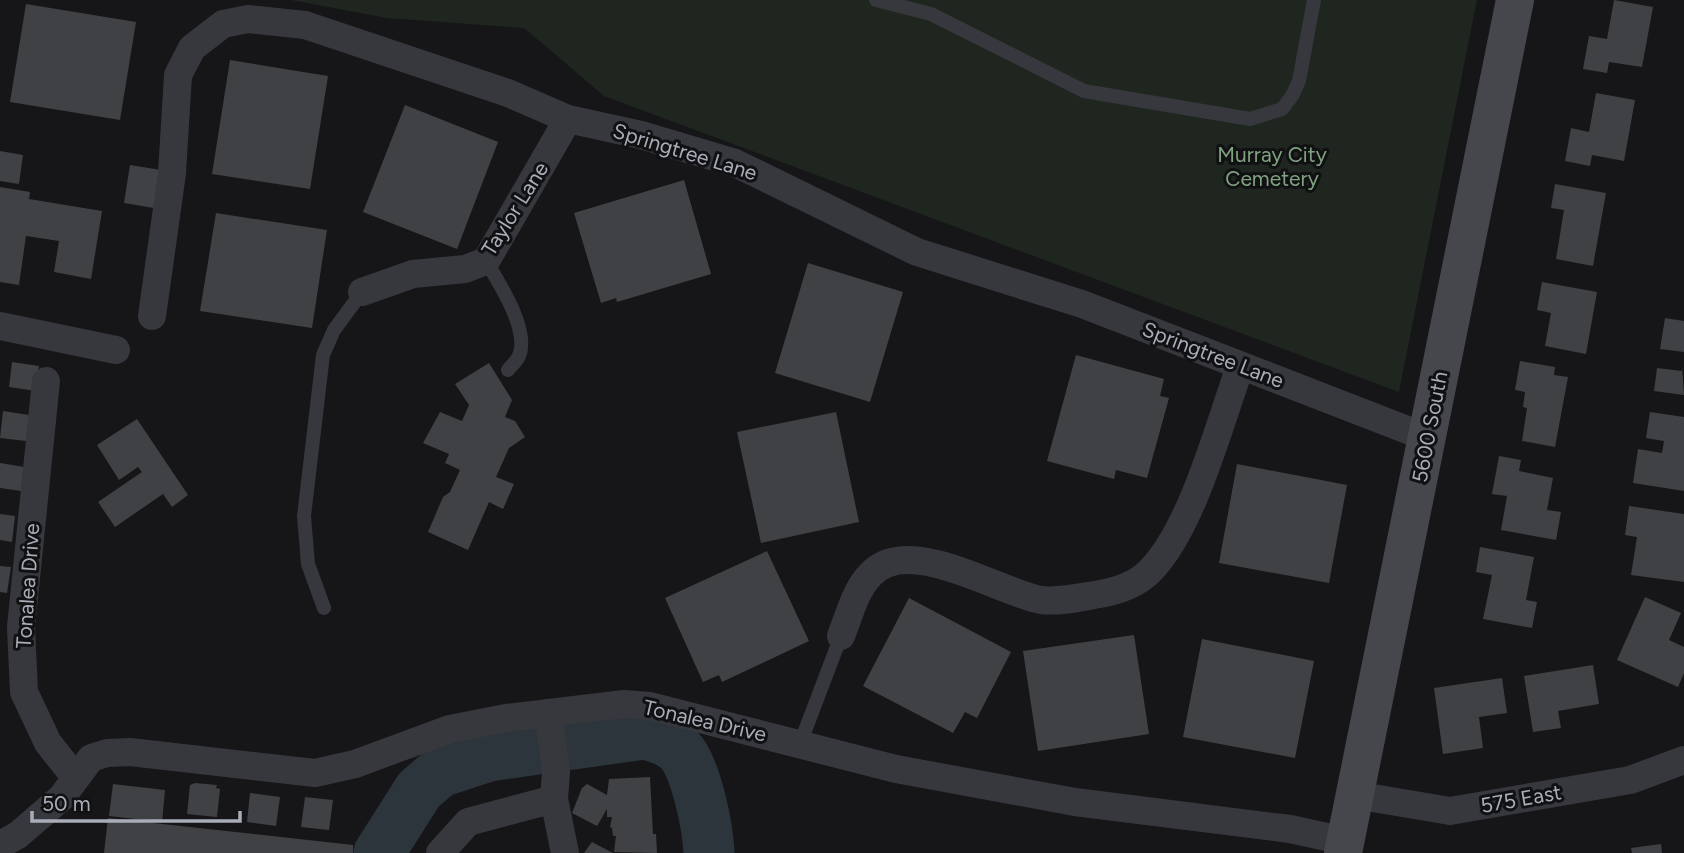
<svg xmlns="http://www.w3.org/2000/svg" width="1684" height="853" font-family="Figtree,sans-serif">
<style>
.green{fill:#1e261f}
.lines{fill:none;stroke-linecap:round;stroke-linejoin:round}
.river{stroke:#2c353c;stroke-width:51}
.building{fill:#404145}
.lane{stroke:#37383d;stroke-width:14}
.street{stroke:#37383d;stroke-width:28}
.secondary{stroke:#45474d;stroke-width:38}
.labels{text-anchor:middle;stroke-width:6;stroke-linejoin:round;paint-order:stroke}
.street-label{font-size:21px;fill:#a8adb8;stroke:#111113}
.park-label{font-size:21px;fill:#7fa381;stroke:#111113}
</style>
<rect width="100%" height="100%" fill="#161618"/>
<polygon class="green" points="291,0 1477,0 1399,392 604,96 524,28 387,18"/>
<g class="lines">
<path class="river" d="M379 853 419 790 440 772 489 756 644 734C658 737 672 741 682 753 697 774 708 827 709 853"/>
</g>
<g class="building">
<polygon points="1614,0 1653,7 1642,67 1609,62 1607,73 1583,69 1589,36 1607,39"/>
<polygon points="26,4 136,22 120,120 10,102"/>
<polygon points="230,60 328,76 310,189 212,174"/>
<polygon points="1596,93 1635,100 1624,161 1592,155 1590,166 1565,161 1571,128 1589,132"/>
<polygon points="405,105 498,142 457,249 363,212"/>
<polygon points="0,151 23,155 19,184 0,181"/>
<polygon points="130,165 161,170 154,208 124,203"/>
<polygon points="684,180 711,274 617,302 616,298 601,303 574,213"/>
<polygon points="1555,184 1606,193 1593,266 1556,259 1564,210 1551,208"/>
<polygon points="0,187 30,192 29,199 102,211 91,279 54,272 59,241 26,236 19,285 0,282"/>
<polygon points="216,213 327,230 312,328 200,311"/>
<polygon points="808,263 903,292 870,402 775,373"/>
<polygon points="1542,282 1597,292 1586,354 1545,346 1551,313 1537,310"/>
<polygon points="1665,318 1684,321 1684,352 1660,349"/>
<polygon points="1076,355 1164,379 1160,396 1169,398 1147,478 1116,470 1114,479 1047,461"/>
<polygon points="1520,361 1555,367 1554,375 1568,377 1555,447 1522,441 1527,408 1523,407 1525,392 1515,390"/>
<polygon points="12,362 39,366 36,391 9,387"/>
<polygon points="489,363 512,400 505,417 515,421 525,437 509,448 496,477 514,484 503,509 489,502 468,550 428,532 443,497 450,492 460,470 445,463 449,454 423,443 440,412 462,421 469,405 455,384"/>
<polygon points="1682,366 1684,395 1654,391 1657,368 1682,371"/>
<polygon points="3,411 29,415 26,441 0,438"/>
<polygon points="836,412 859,522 761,543 737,432"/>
<polygon points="1650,412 1684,417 1684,491 1633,483 1638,449 1662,453 1664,441 1646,438"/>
<polygon points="137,419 188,495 172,507 163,494 115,527 98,502 142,472 138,467 119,480 97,445"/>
<polygon points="1499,456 1521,460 1519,471 1553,478 1547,510 1561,512 1556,540 1501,530 1507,496 1492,494"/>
<polygon points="0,463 24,467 21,491 0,488"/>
<polygon points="1237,464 1347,485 1329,583 1219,563"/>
<polygon points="1629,506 1684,514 1684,582 1631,575 1637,537 1625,535"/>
<polygon points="0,514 15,516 12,542 0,540"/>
<polygon points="1480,547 1534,557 1526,600 1537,602 1532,628 1483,619 1492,575 1476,572"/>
<polygon points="767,551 809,641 722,682 719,675 703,682 665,598"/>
<polygon points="0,566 11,567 7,593 0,592"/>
<polygon points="1645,597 1681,613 1669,640 1684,647 1684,673 1678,687 1617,660"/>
<polygon points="909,598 1011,652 977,718 965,712 953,733 863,686"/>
<polygon points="1134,635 1149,734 1038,751 1023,651"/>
<polygon points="1202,639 1314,661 1295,758 1183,737"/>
<polygon points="1593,665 1599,704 1558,711 1561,728 1533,732 1524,676"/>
<polygon points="1502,678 1507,713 1479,717 1483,748 1443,754 1434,688"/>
<polygon points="650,777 653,834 656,834 657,853 614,852 616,836 613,836 612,828 610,827 612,817 607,817 607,809 597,826 572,813 582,788 587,784 607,795 609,779"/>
<polygon points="195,783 217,785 216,788 220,789 217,817 187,814 190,785"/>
<polygon points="113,784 165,790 162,822 109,816"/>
<polygon points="250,793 280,797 276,826 247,822"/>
<polygon points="305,797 333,800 329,830 301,827"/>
<polygon points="108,818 353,845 353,853 104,853"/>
<polygon points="592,842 613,853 584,853"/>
<polygon points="1661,844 1662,853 1632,853 1631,848"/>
</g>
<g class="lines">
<g class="lane">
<polyline points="876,0 931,14 1084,91 1250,119 1282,109 1292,96 1299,81 1314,0"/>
<path d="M486 261C499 283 530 330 519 356 517 361 511 366 508 370"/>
<polyline points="324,608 308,564 304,516 323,355 334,330 362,292"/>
<polyline points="800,744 841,636"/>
</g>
<g class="street">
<polyline points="362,292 413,274 465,269 486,261 568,119"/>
<polyline points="152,316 172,173 178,75 192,48 223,24 248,19 305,25 508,93 568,119 641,135 735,163 917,252 1082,304 1428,438"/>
<polyline points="0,326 116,350"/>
<polyline points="46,381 21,627 24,692 48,743 75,777"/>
<path d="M841 636C849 616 855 590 871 574 909 534 998 592 1041 600 1059 602 1077 598 1094 595 1115 592 1136 586 1151 570 1193 526 1219 425 1240 367"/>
<polyline points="548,713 556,772 554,799"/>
<polyline points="1355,795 1450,811 1630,780 1684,760"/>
<polyline points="0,845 18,835 62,797 91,758 107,753 130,752 315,773 355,764 450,729 506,718 624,704 650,706 896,769 1075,802 1290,829 1345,841"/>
<polyline points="440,853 468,822 554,799 565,853"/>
</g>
<polyline class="secondary" points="1343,853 1515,0"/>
</g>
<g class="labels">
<g class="street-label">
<text transform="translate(685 152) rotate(17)" y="7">Springtree Lane</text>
<text transform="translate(515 209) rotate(-58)" y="7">Taylor Lane</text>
<text transform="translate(1213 355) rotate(21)" y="7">Springtree Lane</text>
<text transform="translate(1430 427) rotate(-79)" y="7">5600 South</text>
<text transform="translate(28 586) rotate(-86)" y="7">Tonalea Drive</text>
<text transform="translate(705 721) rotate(13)" y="7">Tonalea Drive</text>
<text transform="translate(1521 799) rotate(-10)" y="7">575 East</text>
</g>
<g class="park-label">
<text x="1272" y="162">Murray City<tspan x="1272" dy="24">Cemetery</tspan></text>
</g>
</g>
<path d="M32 811v10h208v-10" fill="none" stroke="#a8adb8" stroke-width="3.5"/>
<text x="42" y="811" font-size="21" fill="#a8adb8" stroke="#111113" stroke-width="5" paint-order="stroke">50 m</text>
</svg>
